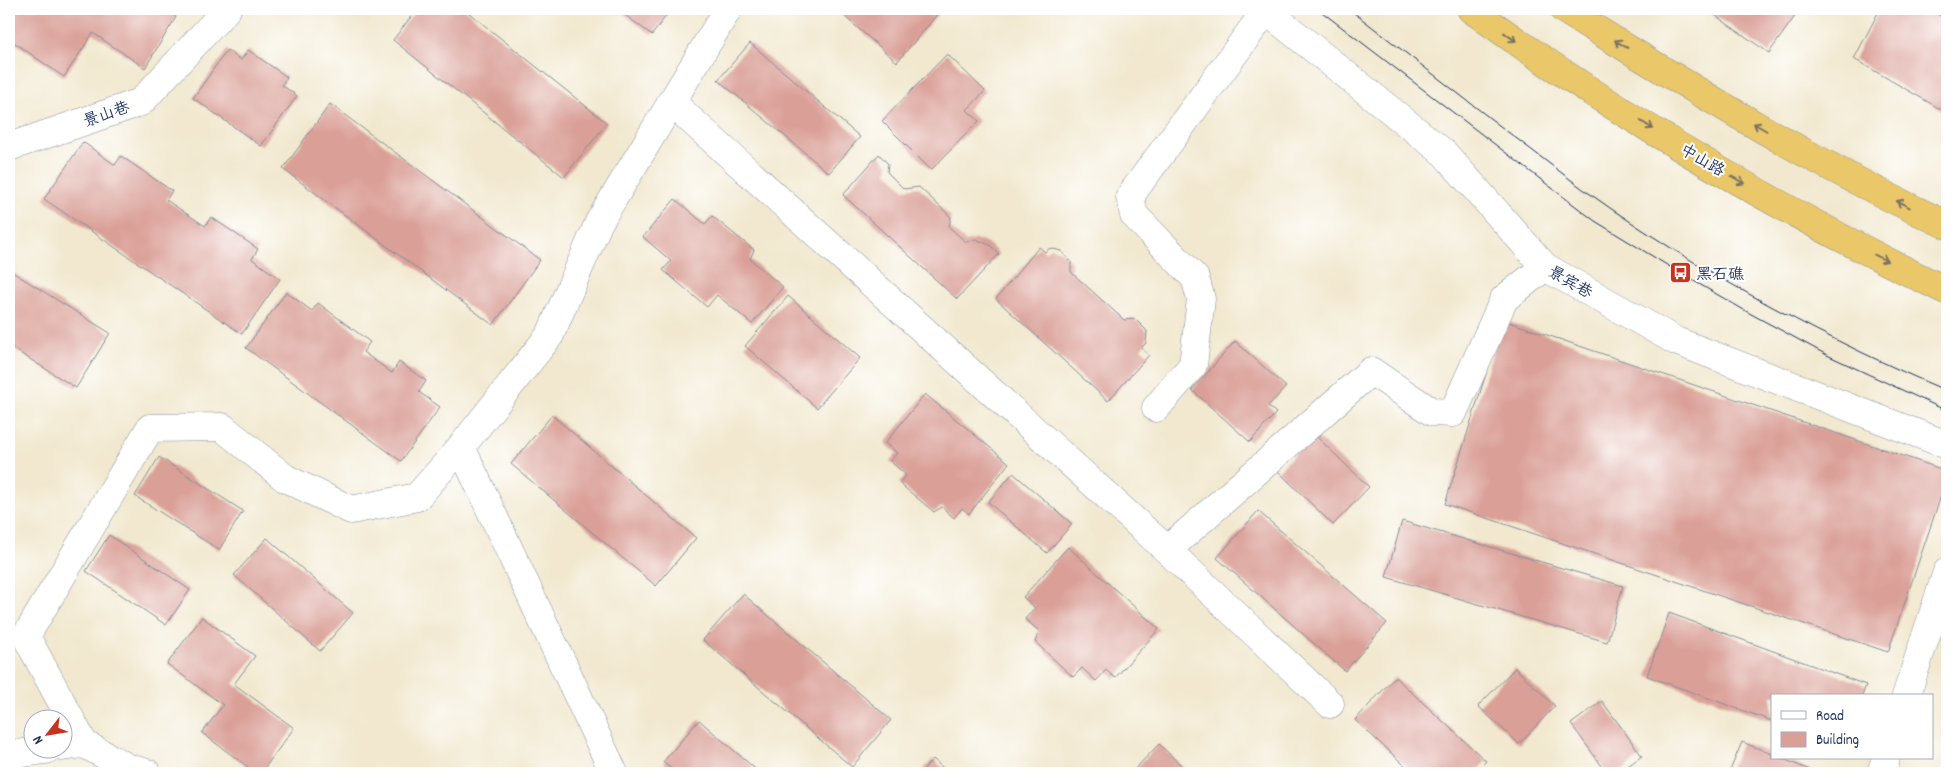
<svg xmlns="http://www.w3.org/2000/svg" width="1956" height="782" font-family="Dekko,'LXGW WenKai TC',sans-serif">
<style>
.building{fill:#daa098}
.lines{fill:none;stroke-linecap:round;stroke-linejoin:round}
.street-casing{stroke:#868c96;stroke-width:29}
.highway-casing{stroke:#868c96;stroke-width:29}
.street{stroke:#fff;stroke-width:28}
.highway{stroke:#eac769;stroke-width:28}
.tram{stroke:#1b2f5e;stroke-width:1}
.oneway{stroke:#787363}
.labels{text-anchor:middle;stroke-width:4;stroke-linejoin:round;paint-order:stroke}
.street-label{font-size:16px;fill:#1b2f5e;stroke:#fff}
.poi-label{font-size:16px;fill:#1b2f5e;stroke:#fff;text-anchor:start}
</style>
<rect width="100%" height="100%" fill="#fff"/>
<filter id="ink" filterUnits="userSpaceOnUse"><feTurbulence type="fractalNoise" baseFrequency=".02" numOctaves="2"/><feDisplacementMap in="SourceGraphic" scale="10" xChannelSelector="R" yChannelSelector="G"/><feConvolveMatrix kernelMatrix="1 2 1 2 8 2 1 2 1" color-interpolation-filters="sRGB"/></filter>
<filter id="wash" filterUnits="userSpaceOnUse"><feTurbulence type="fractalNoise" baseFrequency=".0096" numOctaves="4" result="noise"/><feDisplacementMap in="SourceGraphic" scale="20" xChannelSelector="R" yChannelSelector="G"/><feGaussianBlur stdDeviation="1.12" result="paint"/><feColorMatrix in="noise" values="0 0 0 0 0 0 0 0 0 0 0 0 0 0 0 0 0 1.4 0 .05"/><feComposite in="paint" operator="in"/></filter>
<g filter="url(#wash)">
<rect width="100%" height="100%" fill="#f1e8cf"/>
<g id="blocks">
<g class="building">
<polygon points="9,9 164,9 176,17 145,68 93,33 64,77 9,39"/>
<polygon points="417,9 464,9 607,123 564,177 393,40"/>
<polygon points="617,9 671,9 652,35"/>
<polygon points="836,9 942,9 897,62"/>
<polygon points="1706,9 1800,9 1769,53"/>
<polygon points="1880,9 1927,9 1947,19 1947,113 1854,59"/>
<polygon points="750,43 860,137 829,173 718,80"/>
<polygon points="227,50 241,60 248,50 287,77 282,85 297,96 261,146 193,98"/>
<polygon points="947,54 985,91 967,110 979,121 931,170 882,121"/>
<polygon points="330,104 540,260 493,325 283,169"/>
<polygon points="83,142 115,165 121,156 172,191 166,200 205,226 211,217 258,249 252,259 280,279 242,334 44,199"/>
<polygon points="879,154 888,164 887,172 904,189 919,187 951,217 949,227 966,242 976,239 990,245 999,254 957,299 843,195"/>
<polygon points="675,199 705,224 712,216 754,250 750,259 783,287 752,324 717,295 707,307 663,270 671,261 643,237"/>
<polygon points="1039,247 1045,252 1050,248 1061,251 1071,262 1071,272 1124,320 1135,319 1147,331 1146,343 1141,348 1149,355 1108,401 996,299"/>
<polygon points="9,270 110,333 76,388 9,346"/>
<polygon points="286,292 312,311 318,303 370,342 363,352 392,373 399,362 426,381 419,392 440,407 401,461 246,348"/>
<polygon points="788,296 860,358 817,408 745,346"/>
<polygon points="1503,320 1947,471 1947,478 1888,652 1445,504"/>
<polygon points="1235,341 1286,387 1268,406 1276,413 1250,442 1192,390"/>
<polygon points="925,394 1009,463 969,514 962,508 954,518 942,507 934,512 899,483 906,475 890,461 897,453 885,443"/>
<polygon points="552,415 696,538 656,586 511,464"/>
<polygon points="1314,434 1369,487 1333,525 1278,471"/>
<polygon points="159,457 243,511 219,550 135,496"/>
<polygon points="1013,473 1072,524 1047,553 988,502"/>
<polygon points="1258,511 1387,623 1345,671 1217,558"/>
<polygon points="1402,521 1623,586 1607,642 1386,577"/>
<polygon points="109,535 190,590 166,625 86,571"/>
<polygon points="267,538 353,613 320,651 234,575"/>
<polygon points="1068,547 1159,629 1115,678 1106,670 1096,681 1082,668 1073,677 1035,642 1039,631 1025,619 1035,608 1023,597"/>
<polygon points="743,594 891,720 852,767 703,640"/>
<polygon points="1669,613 1866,685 1862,696 1772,696 1772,721 1647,676"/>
<polygon points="202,617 255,656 234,684 294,728 261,773 256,773 202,733 223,705 167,664"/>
<polygon points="1515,668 1555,706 1519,744 1478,706"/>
<polygon points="1395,677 1486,761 1475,773 1413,773 1355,720"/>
<polygon points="1602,701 1642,756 1618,773 1607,773 1571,724"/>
<polygon points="699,720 760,773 676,773 663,762"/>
<polygon points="1742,742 1772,754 1772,758 1781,758 1817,773 1729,773"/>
<polygon points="1159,744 1189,773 1131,773"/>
<polygon points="933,759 949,773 920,773"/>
</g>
</g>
</g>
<g filter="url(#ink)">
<use href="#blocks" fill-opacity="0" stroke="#868c96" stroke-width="1"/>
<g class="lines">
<defs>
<g id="street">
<polyline points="1264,9 1444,153 1545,267 1676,341 1947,445"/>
<polyline points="671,102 1167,550 1330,704"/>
<polyline points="9,147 141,102 227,9"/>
<polyline points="1156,408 1193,365 1201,299 1195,278 1134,215 1130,196 1267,9"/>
<polyline points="461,447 614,773"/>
<polyline points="1167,550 1371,371 1432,412 1453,413 1504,299 1545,267"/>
<polyline points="1906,696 1947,572"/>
<polyline points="84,744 26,636 150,428 222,427 285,478 351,510 417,497 461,447 550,335 599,222 728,9"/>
<polyline points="62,747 84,744 129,768 147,773"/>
<polyline points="9,755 46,750"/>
<polyline points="1881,773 1886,758"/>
</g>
<g id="highway">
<path d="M1471 9C1620 117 1781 211 1947 291"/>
<path d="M1563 9C1688 86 1814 164 1947 225"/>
</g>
</defs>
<use href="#street" class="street-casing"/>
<use href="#highway" class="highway-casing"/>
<use href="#street" class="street"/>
<use href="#highway" class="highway"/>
<g class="tram">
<polyline points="1318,9 1595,221 1680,273 1751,314 1827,355 1947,411"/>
<path d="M1349 9C1401 49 1452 89 1504 129 1539 155 1573 183 1610 208 1715 280 1830 341 1947 391"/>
</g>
</g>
<defs><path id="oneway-shaft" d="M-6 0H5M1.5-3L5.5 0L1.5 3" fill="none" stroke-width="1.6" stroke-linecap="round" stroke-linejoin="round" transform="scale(1.25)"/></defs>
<g class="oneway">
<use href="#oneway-shaft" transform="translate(1510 37) rotate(36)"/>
<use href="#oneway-shaft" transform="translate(1621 44) rotate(-149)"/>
<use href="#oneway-shaft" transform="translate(1647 125) rotate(32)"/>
<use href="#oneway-shaft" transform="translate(1760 127) rotate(-150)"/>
<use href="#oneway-shaft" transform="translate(1738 180) rotate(30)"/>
<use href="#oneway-shaft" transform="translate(1903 204) rotate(-153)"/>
<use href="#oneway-shaft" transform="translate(1881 258) rotate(27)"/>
</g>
</g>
<defs>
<symbol id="bus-square" viewBox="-11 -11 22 22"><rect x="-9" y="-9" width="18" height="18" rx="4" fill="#c8321e" stroke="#fff"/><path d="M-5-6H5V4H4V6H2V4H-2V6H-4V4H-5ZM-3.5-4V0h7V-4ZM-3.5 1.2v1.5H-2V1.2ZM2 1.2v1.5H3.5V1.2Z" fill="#fff"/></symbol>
</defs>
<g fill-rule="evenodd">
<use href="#bus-square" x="1668" y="260" width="25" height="25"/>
</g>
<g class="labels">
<g class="street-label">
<text transform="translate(106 113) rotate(-19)" y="6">景山巷</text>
<text transform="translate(1703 159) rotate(30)" y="6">中山路</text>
<text transform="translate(1571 281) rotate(30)" y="6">景宾巷</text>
</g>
<g class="poi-label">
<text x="1696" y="279">黑石礁</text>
</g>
</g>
<rect width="1956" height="782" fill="none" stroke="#fff" stroke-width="30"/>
<rect x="1771" y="694" width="162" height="65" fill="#ffffff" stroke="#a4acbf"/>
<rect x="1781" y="711" width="25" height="8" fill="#ffffff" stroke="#a4acbf"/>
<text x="1816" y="720" font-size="15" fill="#1b2f5e">Road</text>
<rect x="1781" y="732" width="25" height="15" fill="#daa098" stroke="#a4acbf"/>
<text x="1816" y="744" font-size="15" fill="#1b2f5e">Building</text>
<g transform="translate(48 734) rotate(239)"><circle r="24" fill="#ffffff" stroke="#a4acbf"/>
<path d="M0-4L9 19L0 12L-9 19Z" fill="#c8321e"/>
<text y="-8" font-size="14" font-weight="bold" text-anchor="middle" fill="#1b2f5e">N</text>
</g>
</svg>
